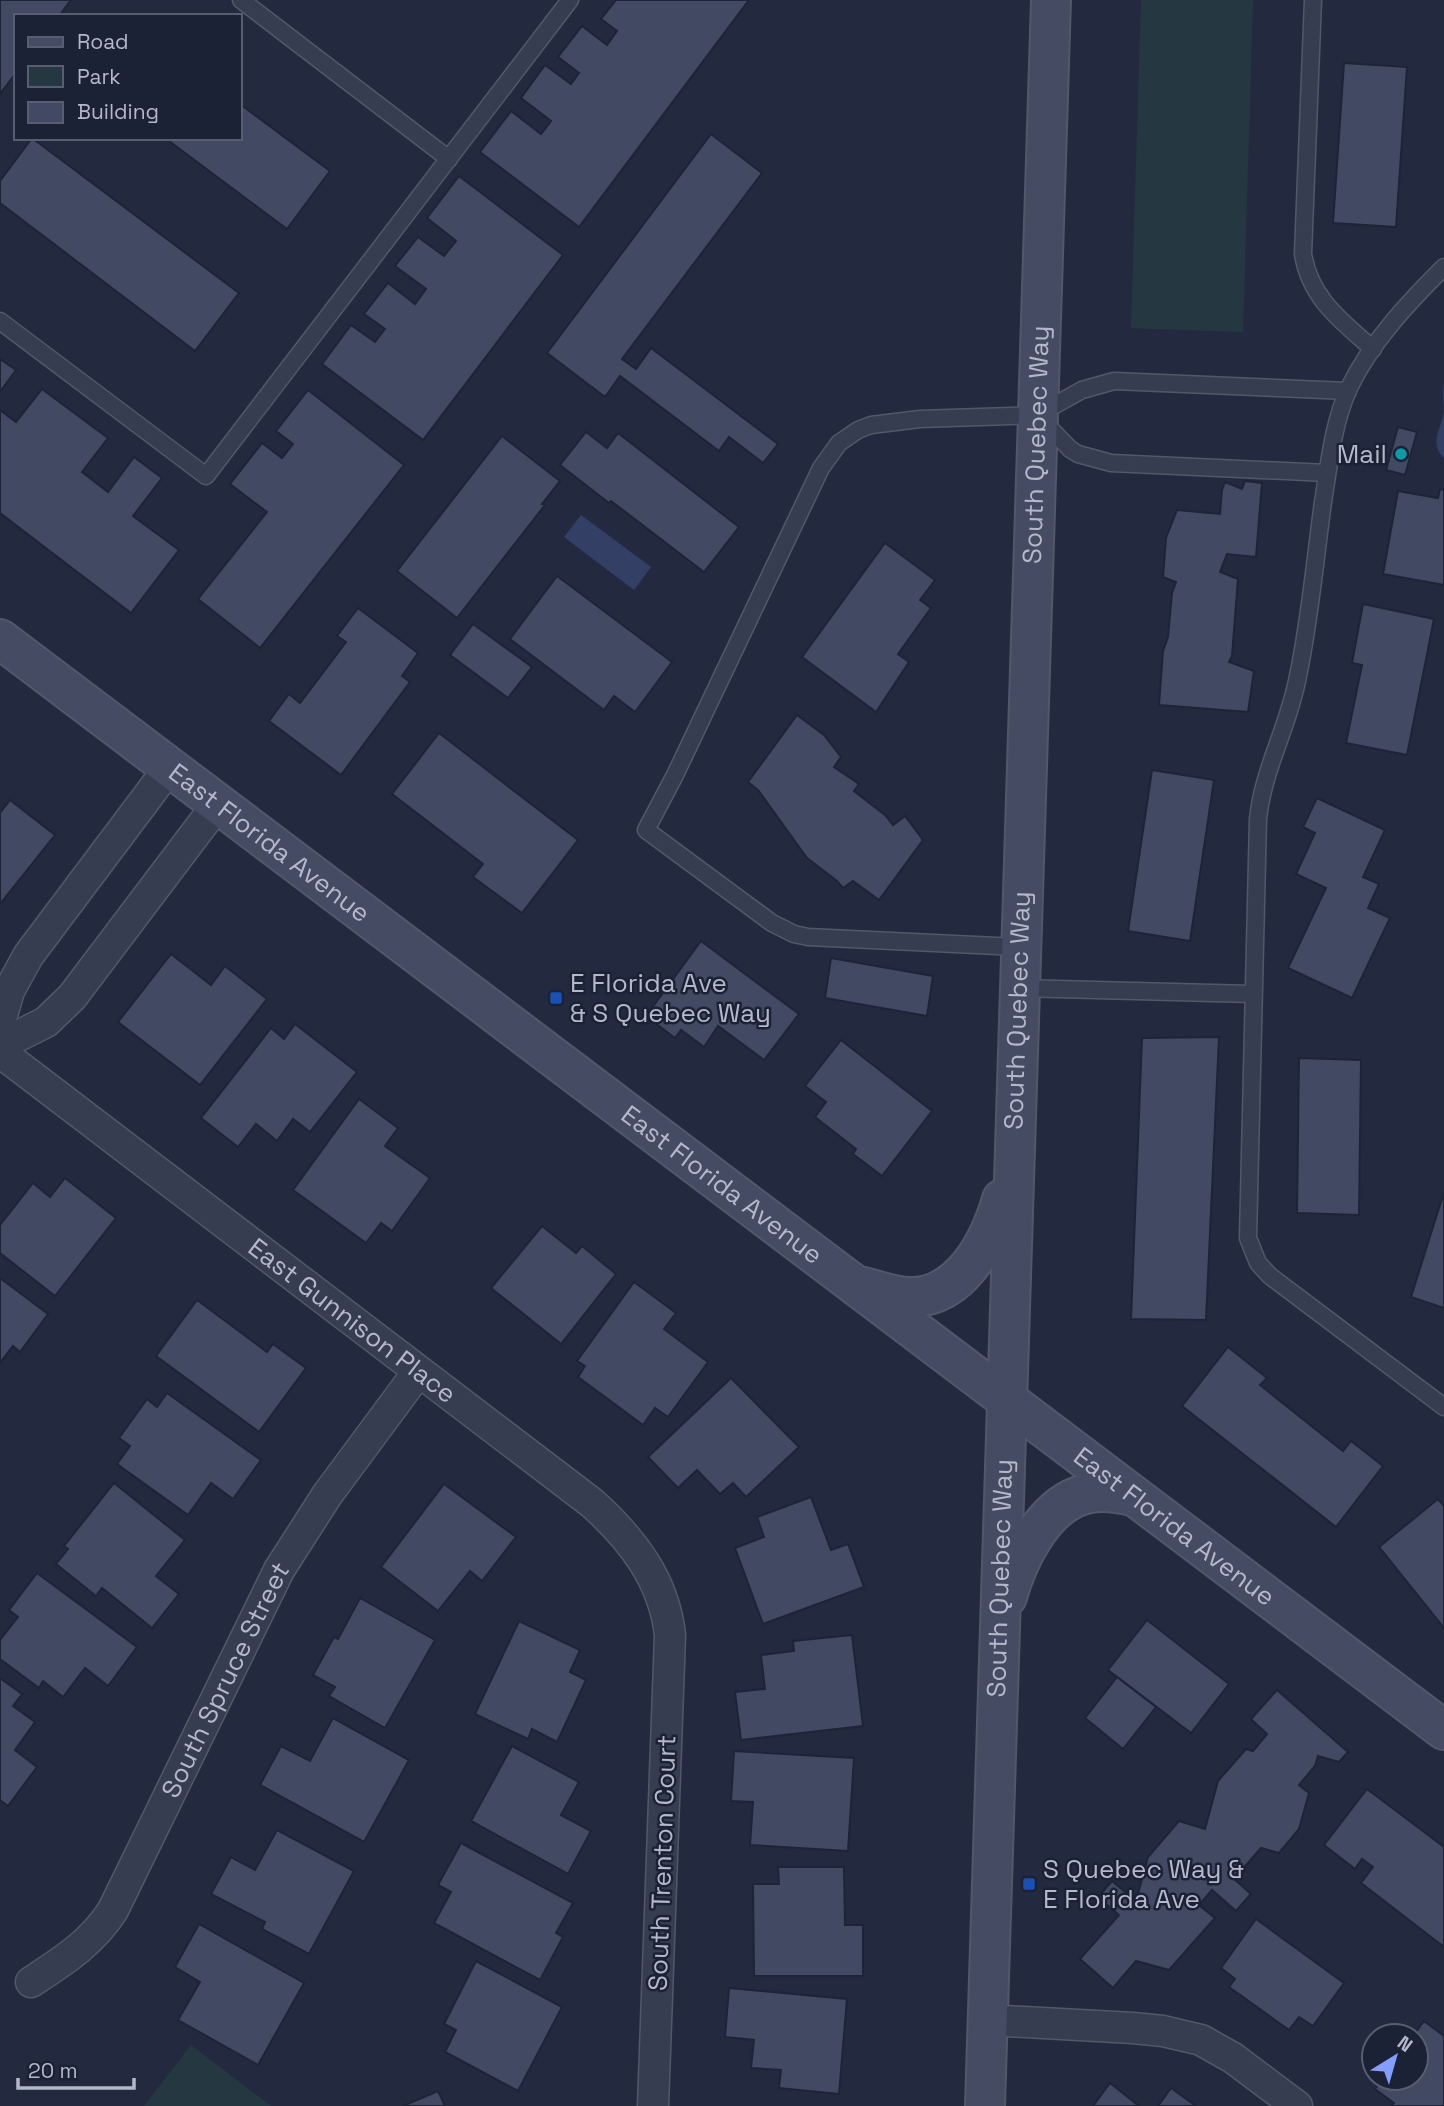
<svg xmlns="http://www.w3.org/2000/svg" width="1444" height="2106" font-family="'Space Grotesk',sans-serif">
<style>
.green{fill:#253841}
.water{fill:#343f66}
.building{fill:#424962;stroke:#1e2437;stroke-width:2}
.lines{fill:none;stroke-linecap:round;stroke-linejoin:round}
.lane-casing{stroke:#52586a;stroke-width:19}
.street-casing{stroke:#52586a;stroke-width:33}
.secondary-casing{stroke:#52586a;stroke-width:42}
.lane{stroke:#373d50;stroke-width:16}
.street{stroke:#373d50;stroke-width:30}
.secondary{stroke:#454b63;stroke-width:38}
.culture-dot{fill:#0f9aa8;stroke:#1c2235;stroke-width:2.5}
.transit-dot{fill:#1a4fb4;stroke:#1c2235;stroke-width:2.5}
.labels{text-anchor:middle;stroke-width:5;stroke-linejoin:round;paint-order:stroke}
.street-label{font-size:26px;fill:#b3b8ca;stroke:#1c2235}
.poi-label{font-size:26px;fill:#b3b8ca;stroke:#1c2235;text-anchor:start}
</style>
<rect width="100%" height="100%" fill="#232a40"/>
<g class="green">
<polygon points="1141,0 1253,0 1243,332 1131,328"/>
<polygon points="191,2045 271,2106 144,2106"/>
</g>
<g class="water">
<path d="M1444 383V458C1428 443 1442 428 1444 411 1444 401 1442 392 1444 383Z"/>
<polygon points="581,515 651,567 634,590 564,537"/>
</g>
<g class="building">
<polygon points="0,0 71,0 59,16 16,16 16,73 0,94"/>
<polygon points="616,0 749,0 579,227 480,152 511,111 541,134 551,121 521,98 545,65 571,84 579,73 558,57 582,26 607,45 617,31 601,19"/>
<polygon points="1344,63 1407,67 1396,227 1333,223"/>
<polygon points="240,104 330,171 287,229 165,138 240,138"/>
<polygon points="711,134 762,173 622,359 636,369 651,348 778,444 763,463 729,437 719,451 620,376 605,397 547,353"/>
<polygon points="32,138 239,293 195,351 0,203 0,181"/>
<polygon points="459,176 563,255 423,440 322,364 351,325 375,342 385,329 364,314 388,283 415,304 426,289 395,266 418,237 444,256 456,241 427,218"/>
<polygon points="0,359 16,370 0,392"/>
<polygon points="42,389 108,438 82,472 108,492 134,457 162,478 133,516 179,550 131,613 0,513 0,410 16,422"/>
<polygon points="308,390 404,465 260,648 198,599 267,512 230,484 262,443 282,458 293,444 276,431"/>
<polygon points="1398,427 1417,432 1405,475 1386,470"/>
<polygon points="586,432 607,448 618,433 739,527 704,572 611,501 609,503 560,465"/>
<polygon points="502,436 560,481 542,504 545,505 457,618 397,571"/>
<polygon points="1245,481 1262,483 1256,557 1227,554 1220,572 1238,579 1232,656 1229,662 1254,671 1248,712 1159,705 1163,651 1168,637 1172,593 1176,582 1163,577 1166,538 1177,510 1220,514 1222,490 1225,482 1242,489"/>
<polygon points="1440,489 1444,490 1444,585 1383,574 1398,491 1438,498"/>
<polygon points="885,543 935,580 920,600 931,608 898,654 909,662 876,712 802,657"/>
<polygon points="557,576 672,662 635,712 614,696 604,710 510,639"/>
<polygon points="1363,604 1434,619 1407,755 1346,743 1362,665 1352,663"/>
<polygon points="358,608 418,653 402,676 410,682 341,775 269,721 289,694 300,703 346,642 337,636"/>
<polygon points="473,624 532,667 508,698 450,655"/>
<polygon points="797,715 824,735 841,757 834,767 859,784 854,791 885,815 893,825 905,816 923,840 879,900 853,881 843,888 837,881 807,858 758,790 748,782"/>
<polygon points="439,733 578,840 522,913 473,877 483,864 392,794"/>
<polygon points="1152,770 1214,780 1190,941 1128,931"/>
<polygon points="1317,798 1385,830 1363,877 1379,884 1368,908 1390,918 1352,998 1288,968 1326,888 1296,874 1315,833 1303,827"/>
<polygon points="10,800 55,835 0,904 0,813"/>
<polygon points="701,941 799,1014 764,1060 718,1026 704,1047 681,1030 675,1038 646,1016"/>
<polygon points="171,954 211,985 225,966 267,999 200,1085 118,1022"/>
<polygon points="831,958 933,976 927,1016 825,998"/>
<polygon points="295,1024 357,1072 310,1132 293,1119 277,1141 256,1124 238,1147 201,1118 271,1028 284,1039"/>
<polygon points="1219,1037 1206,1320 1131,1319 1142,1038"/>
<polygon points="841,1040 932,1111 882,1176 853,1154 856,1149 815,1117 826,1102 805,1086"/>
<polygon points="1299,1058 1361,1060 1359,1215 1297,1213"/>
<polygon points="359,1099 398,1128 385,1146 430,1178 392,1231 381,1223 366,1243 293,1190"/>
<polygon points="65,1178 116,1218 55,1296 0,1253 0,1225 33,1183 50,1197"/>
<polygon points="1444,1192 1444,1308 1411,1297"/>
<polygon points="542,1226 576,1253 582,1246 616,1274 561,1344 491,1288"/>
<polygon points="0,1278 48,1314 20,1352 13,1346 0,1363"/>
<polygon points="634,1282 676,1313 664,1329 708,1362 668,1417 655,1408 643,1425 578,1377 585,1366 577,1361"/>
<polygon points="197,1300 267,1352 273,1344 306,1368 259,1432 156,1356"/>
<polygon points="1228,1347 1267,1378 1260,1385 1343,1451 1351,1441 1383,1466 1336,1527 1182,1406"/>
<polygon points="731,1378 799,1447 746,1497 733,1483 720,1494 697,1470 678,1488 648,1457"/>
<polygon points="167,1393 261,1460 233,1499 211,1483 188,1515 117,1464 130,1446 119,1438 147,1399 157,1407"/>
<polygon points="114,1483 185,1540 156,1576 179,1594 152,1628 102,1588 96,1596 56,1564 68,1549 64,1546"/>
<polygon points="444,1484 516,1537 482,1581 470,1571 438,1611 381,1567"/>
<polygon points="811,1497 831,1550 848,1544 864,1587 763,1624 735,1548 764,1537 757,1517"/>
<polygon points="1438,1499 1444,1506 1444,1628 1379,1547"/>
<polygon points="37,1573 137,1647 108,1686 85,1668 63,1697 43,1681 39,1688 0,1659 0,1640 18,1617 9,1610"/>
<polygon points="360,1598 435,1640 385,1728 329,1696 335,1687 313,1675 334,1637 338,1639"/>
<polygon points="1147,1620 1229,1684 1191,1733 1108,1670"/>
<polygon points="519,1621 580,1650 570,1672 586,1680 557,1742 532,1729 528,1739 475,1714"/>
<polygon points="852,1635 863,1726 741,1740 735,1692 765,1689 761,1655 794,1651 793,1641"/>
<polygon points="1117,1677 1156,1707 1123,1749 1085,1718"/>
<polygon points="0,1678 22,1694 13,1706 35,1722 15,1750 37,1767 8,1806 0,1800"/>
<polygon points="1277,1690 1348,1752 1339,1762 1318,1756 1315,1766 1299,1785 1309,1793 1299,1829 1279,1853 1261,1848 1234,1879 1251,1894 1236,1911 1212,1890 1199,1905 1215,1918 1169,1970 1136,1961 1113,1988 1080,1959 1119,1915 1098,1897 1112,1881 1136,1901 1148,1857 1179,1821 1205,1829 1218,1781 1246,1749 1253,1751 1267,1734 1251,1719"/>
<polygon points="333,1718 409,1760 364,1842 260,1785 281,1746 310,1761"/>
<polygon points="512,1746 579,1782 561,1815 591,1831 568,1874 471,1821"/>
<polygon points="734,1751 854,1758 848,1851 750,1845 753,1802 731,1801"/>
<polygon points="1367,1789 1444,1847 1444,1947 1361,1883 1373,1867 1362,1859 1355,1869 1324,1845"/>
<polygon points="277,1830 354,1871 309,1954 262,1929 265,1922 211,1894 231,1857 255,1870"/>
<polygon points="461,1843 573,1903 556,1933 563,1937 540,1980 434,1923 451,1892 438,1885"/>
<polygon points="778,1867 844,1867 845,1925 863,1925 863,1976 754,1976 753,1884 779,1884"/>
<polygon points="1256,1919 1344,1983 1313,2026 1299,2017 1289,2030 1229,1987 1235,1979 1221,1968"/>
<polygon points="199,1924 304,1983 258,2065 178,2020 200,1982 175,1967"/>
<polygon points="476,1961 562,2007 518,2091 445,2052 456,2030 444,2024"/>
<polygon points="729,1988 847,1999 839,2094 779,2088 781,2070 751,2068 754,2040 725,2037"/>
<polygon points="1424,2021 1444,2036 1444,2106 1391,2106 1394,2103 1375,2089 1383,2078 1416,2078 1416,2036 1413,2036"/>
<polygon points="1110,2083 1139,2106 1093,2106"/>
<polygon points="1171,2088 1196,2106 1158,2106"/>
<polygon points="438,2091 445,2106 403,2106"/>
</g>
<g class="lines">
<defs>
<g id="lane">
<polyline points="241,0 449,159"/>
<path d="M1313 0 1303 254C1310 298 1341 321 1373 349"/>
<path d="M1444 267C1408 303 1371 342 1349 388 1333 423 1329 465 1323 502 1315 560 1310 619 1298 676 1289 726 1263 769 1258 819L1248 1238 1258 1263 1270 1276 1444 1407"/>
<polyline points="0,321 206,476 570,0"/>
<polyline points="1041,419 1070,449 1078,454 1111,463 1327,473"/>
<polyline points="1019,947 808,937 794,934 772,923 646,830 675,775 821,468 839,443 858,430 871,425 920,419 1037,415 1082,390 1114,381 1348,391"/>
<polyline points="1018,988 1252,994"/>
</g>
<g id="street">
<polyline points="0,1022 9,991 28,956 169,768"/>
<polyline points="0,1045 46,1022 72,997 217,805"/>
<path id="s1" d="M0 1052 592 1503C632 1539 664 1580 670 1635L653 2106"/>
<path id="s2" d="M31 1982C63 1961 92 1943 113 1910L279 1570 327 1495 418 1372"/>
<polyline points="987,2020 1133,2028 1163,2031 1201,2040 1233,2058 1297,2106"/>
</g>
<g id="secondary">
<path id="s3" d="M0 639 1444 1730"/>
<path d="M864 1287C880 1291 897 1298 913 1297 962 1296 990 1241 1002 1199"/>
<path d="M1007 1597C1017 1561 1041 1510 1079 1496 1096 1489 1116 1492 1133 1496"/>
<path id="s4" d="M985 2106C1003 1404 1027 702 1051 0"/>
</g>
</defs>
<use href="#lane" class="lane-casing"/>
<use href="#street" class="street-casing"/>
<use href="#secondary" class="secondary-casing"/>
<use href="#lane" class="lane"/>
<use href="#street" class="street"/>
<use href="#secondary" class="secondary"/>
</g>
<circle class="culture-dot" cx="1401" cy="454" r="7"/>
<g class="transit-dot">
<rect x="549" y="991" width="14" height="14" rx="3.5"/>
<rect x="1022" y="1877" width="14" height="14" rx="3.5"/>
</g>
<g class="labels">
<g class="street-label">
<text dy="9" stroke="none"><textPath href="#s4" startOffset="1662">South Quebec Way</textPath></text>
<text dy="9" stroke="none"><textPath href="#s3" startOffset="338">East Florida Avenue</textPath></text>
<text dy="9" stroke="none"><textPath href="#s4" startOffset="1096">South Quebec Way</textPath></text>
<text dy="9" stroke="none"><textPath href="#s3" startOffset="905">East Florida Avenue</textPath></text>
<text dy="9" stroke="none"><textPath href="#s1" startOffset="443">East Gunnison Place</textPath></text>
<text dy="9" stroke="none"><textPath href="#s3" startOffset="1472">East Florida Avenue</textPath></text>
<text dy="9" stroke="none"><textPath href="#s4" startOffset="528">South Quebec Way</textPath></text>
<text dy="9" stroke="none"><textPath href="#s2" startOffset="366">South Spruce Street</textPath></text>
<text transform="translate(662 1863) rotate(-88)" y="9">South Trenton Court</text>
</g>
<g class="poi-label">
<text x="1387" y="463" text-anchor="end">Mail</text>
<text x="570" y="992">E Florida Ave<tspan x="570" dy="30">&amp; S Quebec Way</tspan></text>
<text x="1043" y="1878">S Quebec Way &amp;<tspan x="1043" dy="30">E Florida Ave</tspan></text>
</g>
</g>
<rect x="14" y="14" width="228" height="126" fill="#1c2235" stroke="#585e71" stroke-width="2"/>
<rect x="28" y="37" width="35" height="10" fill="#454b63" stroke="#585e71" stroke-width="2"/>
<text x="77" y="49" font-size="21" fill="#b3b8ca">Road</text>
<rect x="28" y="66" width="35" height="21" fill="#253841" stroke="#585e71" stroke-width="2"/>
<text x="77" y="84" font-size="21" fill="#b3b8ca">Park</text>
<rect x="28" y="102" width="35" height="21" fill="#424962" stroke="#585e71" stroke-width="2"/>
<text x="77" y="119" font-size="21" fill="#b3b8ca">Building</text>
<g transform="translate(1395 2057) rotate(37)"><circle r="33" fill="#1c2235" stroke="#585e71" stroke-width="2"/>
<path d="M0-5L12 26L0 18L-12 26Z" fill="#859dfe"/>
<text y="-10" font-size="19" font-weight="bold" text-anchor="middle" fill="#b3b8ca">N</text>
</g>
<path d="M18 2078v10h116v-10" fill="none" stroke="#b3b8ca" stroke-width="3.5"/>
<text x="28" y="2078" font-size="21" fill="#b3b8ca" stroke="#1c2235" stroke-width="5" paint-order="stroke">20 m</text>
</svg>
